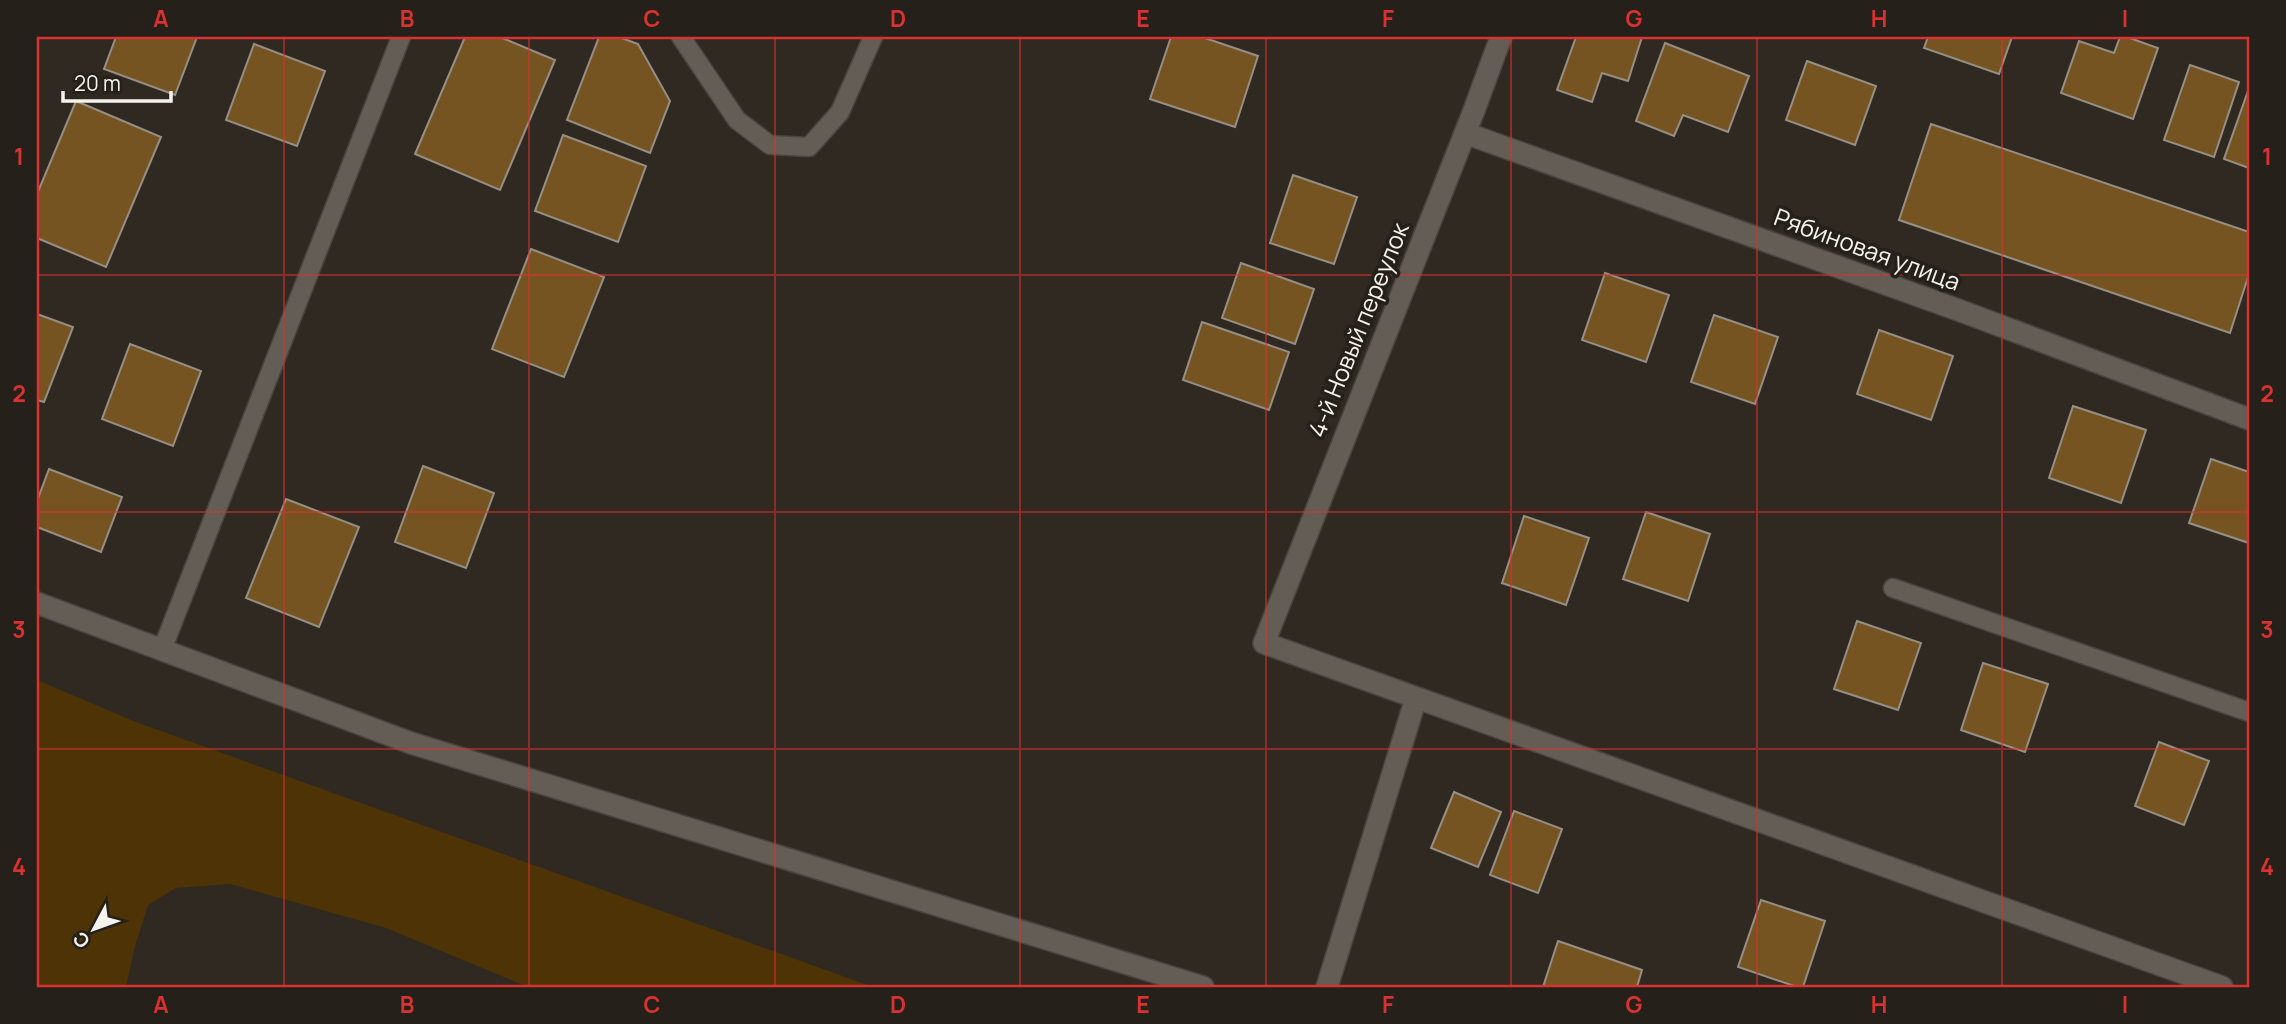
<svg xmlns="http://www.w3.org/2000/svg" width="2286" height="1024" font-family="Manrope,sans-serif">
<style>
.green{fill:#4d3305}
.building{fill:#765421;stroke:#958f86;stroke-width:2}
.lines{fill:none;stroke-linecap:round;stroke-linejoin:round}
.lane-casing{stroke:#48443e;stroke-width:21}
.street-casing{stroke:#48443e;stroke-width:24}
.lane{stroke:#635d55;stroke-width:18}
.street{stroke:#635d55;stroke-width:21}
.grid{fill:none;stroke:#d83232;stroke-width:2;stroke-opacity:0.55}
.labels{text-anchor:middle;stroke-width:7;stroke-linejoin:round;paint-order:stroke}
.street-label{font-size:24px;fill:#f6f3ee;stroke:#252019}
.neatline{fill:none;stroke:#d83232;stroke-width:2.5}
.grid-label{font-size:23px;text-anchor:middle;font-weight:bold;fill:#d83232}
</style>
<rect width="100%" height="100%" fill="#2f2922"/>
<polygon class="green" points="37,680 136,722 873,987 528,987 386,928 230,884 176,888 148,905 134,950 126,987 37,987"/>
<g class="building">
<polygon points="116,37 197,37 175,95 104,69"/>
<polygon points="465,37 500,37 555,60 500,190 415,154"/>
<polygon points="599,37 619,37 638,44 670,101 650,153 567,120"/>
<polygon points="1171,37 1202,37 1258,56 1235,127 1150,99"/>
<polygon points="1576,37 1642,37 1628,81 1602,73 1592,102 1557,90"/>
<polygon points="1928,37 2012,37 1999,74 1924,48"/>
<polygon points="2120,37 2127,37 2158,48 2133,119 2061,93 2079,41 2114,53"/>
<polygon points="1665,43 1749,76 1728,132 1683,115 1674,136 1636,121"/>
<polygon points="254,44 325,71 297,146 226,120"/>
<polygon points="1807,61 1876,86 1855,145 1786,120"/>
<polygon points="2190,65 2239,82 2214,157 2164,140"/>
<polygon points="2249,88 2249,168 2224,159"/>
<polygon points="76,101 161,137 106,267 37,238 37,194"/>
<polygon points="1931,124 2249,232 2249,274 2230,333 1899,220"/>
<polygon points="563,135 646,166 618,242 535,211"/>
<polygon points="1293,175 1357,197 1334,264 1270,243"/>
<polygon points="531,249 604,277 564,377 492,349"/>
<polygon points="1241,263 1314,289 1295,344 1222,318"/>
<polygon points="1605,273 1669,295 1646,362 1582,340"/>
<polygon points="37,314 73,327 44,402 37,400"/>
<polygon points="1714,315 1778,337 1755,404 1691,382"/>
<polygon points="1202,322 1289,352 1269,410 1183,380"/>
<polygon points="1879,330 1953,356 1931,420 1857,394"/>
<polygon points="130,344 201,371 173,446 102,419"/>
<polygon points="2073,406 2146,430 2121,503 2049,478"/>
<polygon points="2211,459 2249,472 2249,543 2189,523"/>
<polygon points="423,466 494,493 466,568 395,542"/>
<polygon points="49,469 122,497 101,552 37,527 37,501"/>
<polygon points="286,499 359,527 319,627 246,598"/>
<polygon points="1646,512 1710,534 1688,601 1623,579"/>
<polygon points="1524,516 1589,538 1566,605 1502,583"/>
<polygon points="1857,621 1921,643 1898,710 1834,689"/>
<polygon points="1983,663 2048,684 2025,752 1961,730"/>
<polygon points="2159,742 2209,761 2184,825 2135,806"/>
<polygon points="1454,792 1501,812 1478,867 1431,848"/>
<polygon points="1514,811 1562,829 1538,893 1490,875"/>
<polygon points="1761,900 1825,921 1803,987 1797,987 1738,967"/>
<polygon points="1558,941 1642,970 1637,987 1543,987"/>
</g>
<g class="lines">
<defs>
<g id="lane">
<polyline points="681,37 737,120 770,145 809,147 840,112 873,37"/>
<polyline points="1893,588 2249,712"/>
<polyline points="162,650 401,37"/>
</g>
<g id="street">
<polyline points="1501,37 1473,113 1264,643 2222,987"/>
<polyline points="1465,133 1961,311 2249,419"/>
<polyline points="37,603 411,743 1203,987"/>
<polyline points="1327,987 1416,698"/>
</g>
</defs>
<use href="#lane" class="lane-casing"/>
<use href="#street" class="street-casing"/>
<use href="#lane" class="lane"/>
<use href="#street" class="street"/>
</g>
<path class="grid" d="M284 37V987M529 37V987M775 37V987M1020 37V987M1266 37V987M1511 37V987M1757 37V987M2002 37V987M37 275H2249M37 512H2249M37 749H2249"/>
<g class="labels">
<g class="street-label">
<text transform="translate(1867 250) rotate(20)" y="8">Рябиновая улица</text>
<text transform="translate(1359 330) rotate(-68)" y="8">4-й Новый переулок</text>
</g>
</g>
<rect width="2286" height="1024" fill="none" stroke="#252019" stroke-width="77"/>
<g transform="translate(94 929) rotate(229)" stroke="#252019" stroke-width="5" paint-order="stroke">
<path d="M0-5L12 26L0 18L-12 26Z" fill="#f6f3ee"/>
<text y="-10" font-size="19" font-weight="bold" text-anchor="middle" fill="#f6f3ee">С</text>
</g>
<path d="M63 91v10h108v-10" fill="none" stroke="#f6f3ee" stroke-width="3.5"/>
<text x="74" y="91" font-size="21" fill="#f6f3ee" stroke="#252019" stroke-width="5" paint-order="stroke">20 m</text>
<rect x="38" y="38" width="2210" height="948" class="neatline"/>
<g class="grid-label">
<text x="161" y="27">A</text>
<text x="407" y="27">B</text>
<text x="652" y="27">C</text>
<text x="898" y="27">D</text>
<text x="1143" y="27">E</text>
<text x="1388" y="27">F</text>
<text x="1634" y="27">G</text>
<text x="1879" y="27">H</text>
<text x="2125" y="27">I</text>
<text x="19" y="165">1</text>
<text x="2267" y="165">1</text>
<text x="19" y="402">2</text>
<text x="2267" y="402">2</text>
<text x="19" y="638">3</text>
<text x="2267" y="638">3</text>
<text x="19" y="875">4</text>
<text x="2267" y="875">4</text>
<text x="161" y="1013">A</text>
<text x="407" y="1013">B</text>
<text x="652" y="1013">C</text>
<text x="898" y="1013">D</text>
<text x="1143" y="1013">E</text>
<text x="1388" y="1013">F</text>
<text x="1634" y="1013">G</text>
<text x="1879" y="1013">H</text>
<text x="2125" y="1013">I</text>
</g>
</svg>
